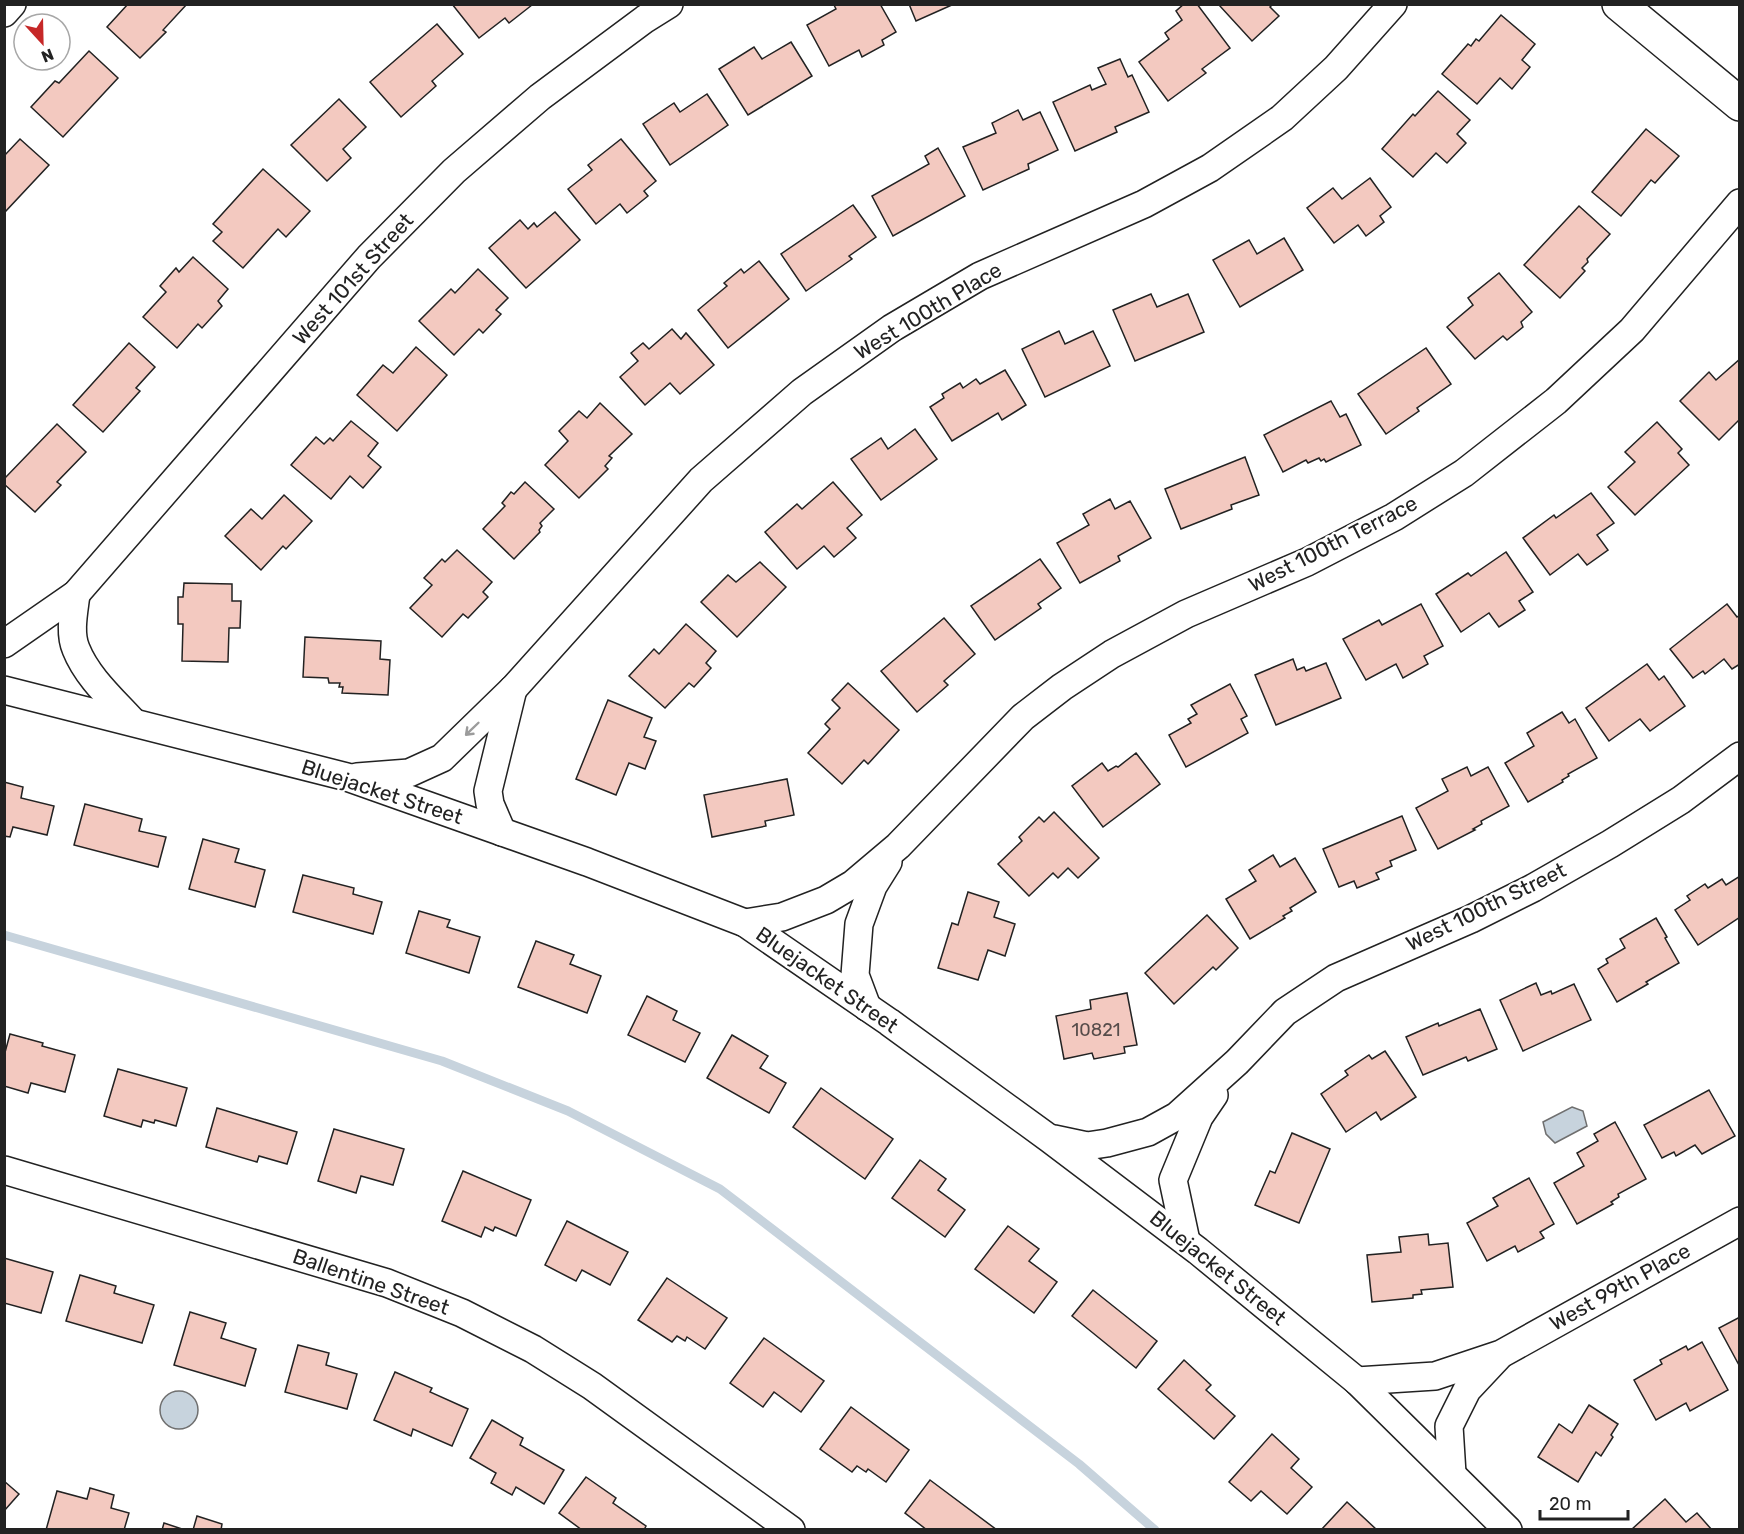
<svg xmlns="http://www.w3.org/2000/svg" width="1744" height="1534" font-family="Rubik,sans-serif">
<style>
.water{fill:#c7d3dd;stroke:#6f6f6f;stroke-width:1.5}
.lines{fill:none;stroke-linecap:round;stroke-linejoin:round}
.stream{stroke:#c7d3dd;stroke-width:9}
.building{fill:#f3c9c0;stroke:#222;stroke-width:1.5}
.street-casing{stroke:#222;stroke-width:30}
.secondary-casing{stroke:#222;stroke-width:36}
.street{stroke:#fff;stroke-width:27}
.secondary{stroke:#fff;stroke-width:33}
.oneway{stroke:#9c9c9c}
.labels{text-anchor:middle;stroke-width:4.5;stroke-linejoin:round;paint-order:stroke}
.number-label{font-size:18px;fill:#564c4a}
.street-label{font-size:21px;fill:#222;stroke:#fff}
</style>
<rect width="100%" height="100%" fill="#fff"/>
<g class="water">
<polygon points="1572,1107 1583,1111 1587,1126 1555,1143 1546,1134 1543,1122"/>
<circle cx="179" cy="1410" r="19"/>
</g>
<g class="lines">
<polyline class="stream" points="4,935 442,1061 568,1111 720,1189 1079,1464 1155,1530"/>
</g>
<g class="building">
<polygon points="128,4 187,4 163,30 166,32 140,58 107,27"/>
<polygon points="452,4 532,4 532,5 509,23 505,18 479,38"/>
<polygon points="835,4 880,4 896,32 882,40 884,45 862,57 859,50 829,66 807,25 836,9 834,5"/>
<polygon points="909,4 954,4 916,21"/>
<polygon points="1184,4 1197,4 1230,48 1202,69 1206,73 1168,101 1139,62 1169,39 1165,33 1182,20 1176,11"/>
<polygon points="1273,4 1270,7 1279,16 1252,41 1219,5"/>
<polygon points="1501,15 1535,44 1522,60 1530,67 1512,89 1500,78 1477,104 1442,74 1468,44 1471,46 1476,39 1479,41"/>
<polygon points="437,24 463,54 432,81 436,86 401,117 370,82"/>
<polygon points="791,42 812,76 748,115 719,69 754,47 762,59"/>
<polygon points="89,51 118,78 63,137 31,107 55,81 59,83"/>
<polygon points="1120,59 1128,77 1132,75 1149,112 1115,127 1117,132 1075,151 1053,102 1090,85 1092,90 1106,84 1098,68"/>
<polygon points="1438,91 1470,120 1457,134 1466,143 1447,163 1436,153 1413,177 1382,149 1413,114 1415,116"/>
<polygon points="707,94 728,125 670,165 643,124 674,103 680,112"/>
<polygon points="339,99 366,127 343,149 351,158 327,181 291,145"/>
<polygon points="1018,110 1023,120 1040,112 1058,150 1028,164 1029,169 983,190 963,147 996,133 992,123"/>
<polygon points="1646,129 1679,156 1655,183 1651,180 1621,216 1592,192"/>
<polygon points="20,139 49,165 4,213 4,156"/>
<polygon points="621,139 656,181 644,191 648,196 627,213 620,204 596,224 568,189 592,170 588,165"/>
<polygon points="938,148 965,196 893,236 872,196 929,164 925,156"/>
<polygon points="263,169 310,211 286,237 278,229 243,268 213,241 222,232 213,224"/>
<polygon points="1370,178 1391,207 1380,216 1384,222 1366,236 1358,225 1334,243 1307,208 1333,188 1342,199"/>
<polygon points="853,205 876,237 849,256 852,259 806,291 781,254"/>
<polygon points="1579,206 1610,234 1587,259 1588,262 1582,268 1585,271 1560,298 1524,265"/>
<polygon points="555,212 580,240 526,288 489,248 520,220 528,229 534,223 537,227"/>
<polygon points="1284,238 1303,270 1240,307 1213,260 1249,240 1257,254"/>
<polygon points="193,257 228,289 218,301 222,306 202,328 198,324 177,348 143,317 166,292 160,286 176,268 179,272"/>
<polygon points="759,261 789,299 728,348 698,310 727,286 724,283 741,269 744,273"/>
<polygon points="478,269 508,298 496,310 501,314 483,333 479,329 454,355 419,321 451,289 455,293"/>
<polygon points="1499,273 1532,312 1521,322 1523,327 1507,340 1503,336 1475,359 1447,327 1473,305 1468,298"/>
<polygon points="1151,294 1157,307 1188,294 1204,332 1135,361 1113,310"/>
<polygon points="672,329 681,339 686,333 714,365 680,394 670,383 645,405 620,377 638,361 631,353 643,343 649,349"/>
<polygon points="1059,331 1065,344 1093,331 1110,366 1045,397 1022,349"/>
<polygon points="129,343 155,367 136,388 140,391 103,432 73,405"/>
<polygon points="416,347 447,375 397,431 357,395 383,365 393,373"/>
<polygon points="1426,348 1451,384 1417,408 1419,411 1386,434 1358,394"/>
<polygon points="1740,359 1740,419 1719,440 1680,401 1709,372 1716,380"/>
<polygon points="1005,370 1026,405 1002,420 998,413 952,441 930,407 944,398 942,394 960,383 963,388 976,379 980,384"/>
<polygon points="1331,401 1340,417 1346,414 1361,445 1326,462 1324,459 1321,461 1319,458 1308,463 1306,460 1283,472 1264,435"/>
<polygon points="600,403 632,434 609,456 612,458 605,466 608,469 579,498 545,465 568,441 559,431 579,411 587,418"/>
<polygon points="351,421 378,443 368,456 381,467 363,488 350,476 331,499 291,465 316,437 324,444 330,438 333,441"/>
<polygon points="1657,422 1682,449 1678,453 1689,465 1635,515 1608,487 1635,462 1625,452"/>
<polygon points="57,424 86,452 57,482 61,485 35,512 4,484 4,479"/>
<polygon points="915,429 937,459 881,500 851,459 881,438 888,449"/>
<polygon points="1245,457 1259,495 1231,505 1232,509 1181,529 1165,489"/>
<polygon points="525,482 554,509 540,523 542,526 539,530 540,532 514,559 483,529 505,506 502,503 511,492 514,494"/>
<polygon points="833,482 862,515 847,528 856,538 834,557 824,546 797,569 765,532 797,504 802,509"/>
<polygon points="1591,493 1614,523 1597,535 1608,550 1587,565 1578,554 1550,575 1523,538 1554,515 1556,518"/>
<polygon points="284,495 312,521 286,549 283,546 261,570 225,536 251,509 262,519"/>
<polygon points="1110,499 1115,509 1130,501 1151,538 1118,556 1120,561 1080,583 1057,543 1089,525 1083,514"/>
<polygon points="457,550 492,582 483,592 488,597 468,618 463,614 442,637 410,608 432,585 424,578 442,559 445,562"/>
<polygon points="1506,552 1533,592 1519,601 1525,610 1499,627 1489,613 1461,632 1436,594 1468,573 1471,576"/>
<polygon points="1040,559 1061,588 1038,604 1041,608 995,640 971,606"/>
<polygon points="760,562 786,587 737,637 701,602 728,575 736,582"/>
<polygon points="184,583 232,584 232,601 241,601 240,628 229,628 228,662 182,661 183,624 178,624 178,597 183,597"/>
<polygon points="1421,604 1443,646 1424,656 1428,664 1403,678 1396,664 1366,680 1343,639 1379,620 1382,625"/>
<polygon points="1727,604 1737,617 1740,615 1740,664 1732,669 1724,659 1705,674 1703,671 1693,678 1670,649"/>
<polygon points="944,618 975,654 944,681 948,685 917,712 881,671"/>
<polygon points="686,624 716,651 706,663 711,668 694,687 689,683 665,708 629,676 654,649 659,654"/>
<polygon points="305,637 381,641 380,659 390,660 388,695 342,693 343,687 339,687 340,683 329,683 328,678 303,677"/>
<polygon points="1293,659 1297,670 1304,667 1306,671 1326,663 1341,698 1276,725 1255,675"/>
<polygon points="1647,664 1659,680 1664,676 1685,706 1650,731 1640,719 1609,741 1586,708"/>
<polygon points="848,683 899,730 868,764 864,760 842,784 808,753 830,729 825,724 840,708 832,700"/>
<polygon points="1230,684 1247,716 1241,719 1248,733 1186,767 1169,735 1191,723 1188,719 1197,714 1191,705"/>
<polygon points="608,700 652,718 644,737 656,741 645,769 629,763 616,795 576,779"/>
<polygon points="1562,712 1569,723 1575,719 1597,758 1568,774 1569,776 1562,780 1563,782 1528,802 1505,763 1534,746 1527,733"/>
<polygon points="1136,753 1160,784 1103,827 1072,786 1102,763 1108,771 1116,766 1118,767"/>
<polygon points="1467,767 1471,776 1488,767 1509,806 1481,821 1482,824 1473,829 1475,830 1438,849 1416,808 1448,791 1442,779"/>
<polygon points="787,779 794,815 765,821 766,826 712,837 704,795"/>
<polygon points="4,782 23,787 21,798 54,806 47,835 13,827 10,837 4,836"/>
<polygon points="85,804 142,819 139,831 166,837 158,867 74,845"/>
<polygon points="1054,812 1099,858 1078,878 1068,868 1058,878 1053,873 1029,896 998,864 1022,841 1019,837 1039,817 1044,822"/>
<polygon points="1402,816 1416,850 1390,861 1392,866 1376,873 1379,879 1357,888 1354,881 1339,887 1323,849"/>
<polygon points="203,839 239,849 235,862 265,870 255,907 189,889"/>
<polygon points="1273,855 1280,867 1295,858 1316,892 1290,908 1292,911 1283,916 1285,918 1250,939 1226,899 1256,881 1249,870"/>
<polygon points="303,875 354,888 353,894 382,902 373,934 293,912"/>
<polygon points="1740,876 1740,917 1698,945 1675,910 1690,900 1687,896 1705,884 1708,888 1722,879 1726,885"/>
<polygon points="968,892 999,902 994,917 1015,924 1005,956 988,950 978,980 938,968 952,923 958,925"/>
<polygon points="419,911 450,920 447,927 480,937 469,973 406,953"/>
<polygon points="1207,915 1238,948 1216,970 1213,967 1174,1004 1145,973"/>
<polygon points="1656,918 1667,937 1665,938 1679,963 1646,982 1648,984 1617,1002 1598,969 1608,963 1606,959 1625,948 1620,939"/>
<polygon points="536,941 574,955 570,964 601,976 587,1013 518,987"/>
<polygon points="1536,983 1541,995 1551,991 1552,994 1574,984 1591,1020 1523,1051 1500,1000"/>
<polygon points="1127,993 1137,1045 1124,1047 1125,1053 1094,1059 1092,1053 1064,1059 1056,1016 1091,1009 1090,1000"/>
<polygon points="647,996 677,1011 673,1020 700,1033 685,1062 628,1035"/>
<polygon points="1480,1009 1497,1049 1468,1061 1466,1057 1423,1075 1406,1037 1438,1023 1439,1026"/>
<polygon points="10,1034 43,1043 42,1046 75,1055 65,1092 31,1083 28,1093 4,1086 4,1056"/>
<polygon points="732,1035 768,1056 760,1068 786,1083 769,1113 707,1078"/>
<polygon points="1385,1051 1416,1097 1381,1120 1376,1112 1346,1132 1321,1094 1348,1075 1345,1071 1369,1055 1372,1059"/>
<polygon points="118,1069 187,1088 176,1126 155,1120 154,1123 143,1120 141,1127 104,1116"/>
<polygon points="821,1088 893,1139 865,1179 793,1127"/>
<polygon points="1709,1090 1735,1136 1702,1154 1695,1145 1676,1156 1674,1152 1662,1158 1644,1125"/>
<polygon points="217,1108 297,1132 287,1164 259,1156 257,1162 206,1147"/>
<polygon points="1615,1122 1646,1179 1618,1194 1619,1197 1611,1202 1613,1204 1577,1224 1554,1183 1584,1166 1577,1153 1598,1141 1594,1134"/>
<polygon points="334,1129 404,1149 393,1185 361,1176 356,1193 318,1181"/>
<polygon points="1292,1133 1330,1149 1299,1223 1255,1205 1270,1171 1275,1173"/>
<polygon points="920,1160 946,1179 938,1190 965,1210 945,1237 892,1198"/>
<polygon points="463,1171 531,1200 516,1236 495,1227 493,1231 485,1227 481,1237 442,1221"/>
<polygon points="1529,1178 1554,1224 1540,1232 1544,1238 1518,1252 1515,1246 1487,1261 1467,1223 1498,1206 1493,1198"/>
<polygon points="567,1221 628,1252 610,1285 582,1270 576,1281 545,1265"/>
<polygon points="1008,1226 1039,1249 1029,1261 1057,1282 1034,1313 975,1269"/>
<polygon points="1428,1234 1429,1245 1448,1243 1453,1287 1421,1290 1422,1294 1413,1295 1413,1298 1372,1302 1367,1255 1401,1252 1399,1237"/>
<polygon points="4,1258 53,1272 41,1313 4,1303"/>
<polygon points="80,1275 116,1286 114,1293 154,1305 142,1343 66,1321"/>
<polygon points="667,1278 727,1318 705,1349 687,1337 685,1341 677,1336 672,1342 638,1320"/>
<polygon points="1093,1290 1157,1341 1136,1368 1072,1316"/>
<polygon points="190,1312 226,1323 221,1338 256,1349 245,1386 174,1365"/>
<polygon points="1740,1317 1740,1367 1719,1328"/>
<polygon points="764,1338 824,1381 801,1412 774,1392 763,1407 730,1383"/>
<polygon points="1702,1342 1728,1390 1690,1411 1686,1403 1656,1420 1634,1380 1662,1364 1660,1360 1686,1346 1688,1350"/>
<polygon points="298,1345 329,1353 326,1365 357,1374 347,1409 285,1392"/>
<polygon points="1184,1360 1211,1385 1206,1390 1235,1416 1214,1439 1158,1389"/>
<polygon points="395,1372 432,1388 430,1392 468,1409 452,1446 413,1429 411,1436 374,1420"/>
<polygon points="1589,1405 1618,1424 1611,1435 1613,1437 1601,1456 1596,1452 1578,1482 1538,1457 1559,1424 1572,1433"/>
<polygon points="851,1407 909,1450 886,1482 868,1469 866,1472 857,1466 852,1472 820,1449"/>
<polygon points="492,1420 523,1438 520,1445 564,1470 544,1504 516,1487 512,1495 491,1483 496,1473 470,1458"/>
<polygon points="1272,1434 1299,1459 1291,1468 1312,1487 1287,1514 1261,1491 1251,1501 1229,1482"/>
<polygon points="586,1477 616,1498 613,1503 646,1526 644,1530 582,1530 559,1513"/>
<polygon points="930,1480 997,1530 927,1530 905,1513"/>
<polygon points="4,1481 19,1494 4,1511"/>
<polygon points="90,1488 114,1495 111,1508 129,1513 124,1530 46,1530 57,1491 87,1499"/>
<polygon points="1665,1499 1686,1522 1697,1513 1712,1530 1631,1530"/>
<polygon points="1347,1502 1377,1530 1321,1530"/>
<polygon points="197,1516 222,1524 221,1530 193,1530"/>
<polygon points="164,1523 185,1530 162,1530"/>
</g>
<g class="lines">
<defs>
<g id="street">
<polyline points="4,13 12,4"/>
<path d="M76 594C74 611 69 633 76 649 87 677 113 700 133 722"/>
<polyline points="4,644 76,594 369,257 454,171 540,97 645,19 669,4"/>
<polyline points="4,690 347,777 587,862 745,923 889,1022 1050,1139 1198,1251 1357,1381 1508,1530"/>
<polyline points="357,777 409,773 442,758 514,688 701,480 802,392 892,328 980,276 1144,204 1210,168 1282,118 1336,68 1393,4"/>
<polyline points="502,832 490,804 488,791 513,689"/>
<polyline points="745,923 782,917 826,900 853,884 898,846 1023,717 1062,687 1112,654 1186,614 1307,562 1394,517 1464,473 1556,401 1632,330 1740,203"/>
<polyline points="867,1007 855,975 859,924 873,886 888,862"/>
<polyline points="1054,1139 1087,1146 1107,1143 1148,1132 1177,1116 1237,1062 1285,1012 1336,978 1471,919 1533,888 1610,844 1681,800 1740,756"/>
<polyline points="4,1170 387,1283 462,1313 533,1349 592,1386 791,1530"/>
<polyline points="1186,1241 1173,1180 1199,1117 1214,1095"/>
<polyline points="1357,1381 1435,1376 1501,1354 1740,1221"/>
<polyline points="1452,1474 1449,1426 1467,1390 1498,1357"/>
</g>
<polyline id="secondary" points="1619,4 1740,104"/>
</defs>
<use href="#street" class="street-casing"/>
<use href="#secondary" class="secondary-casing"/>
<use href="#street" class="street"/>
<use href="#secondary" class="secondary"/>
</g>
<defs><path id="oneway-shaft" d="M-6 0H5M1.5-3L5.5 0L1.5 3" fill="none" stroke-width="1.6" stroke-linecap="round" stroke-linejoin="round" transform="scale(1.5)"/></defs>
<use class="oneway" href="#oneway-shaft" transform="translate(472 729) rotate(136)"/>
<g class="labels">
<g class="number-label">
<text x="1096" y="1036">10821</text>
</g>
<g class="street-label">
<text transform="translate(353 279) rotate(-48)" y="7">West 101st Street</text>
<text transform="translate(928 311) rotate(-31)" y="7">West 100th Place</text>
<text transform="translate(1333 544) rotate(-27)" y="7">West 100th Terrace</text>
<text transform="translate(382 792) rotate(18)" y="7">Bluejacket Street</text>
<text transform="translate(1486 907) rotate(-26)" y="7">West 100th Street</text>
<text transform="translate(827 980) rotate(35)" y="7">Bluejacket Street</text>
<text transform="translate(1218 1268) rotate(39)" y="7">Bluejacket Street</text>
<text transform="translate(371 1282) rotate(19)" y="7">Ballentine Street</text>
<text transform="translate(1620 1287) rotate(-29)" y="7">West 99th Place</text>
</g>
</g>
<rect width="1744" height="1534" fill="none" stroke="#222222" stroke-width="12"/>
<g transform="translate(42 42) rotate(158)"><circle r="28" fill="#ffffff" stroke="#a7a7a7" stroke-width="1.5"/>
<path d="M0-4.5L10 22L0 15L-10 22Z" fill="#c62828"/>
<text y="-9" font-size="16" font-weight="bold" text-anchor="middle" fill="#222222">N</text>
</g>
<path d="M1540 1510v9h88v-9" fill="none" stroke="#222222" stroke-width="3"/>
<text x="1549" y="1510" font-size="18" fill="#222222" stroke="#ffffff" stroke-width="4.5" paint-order="stroke">20 m</text>
</svg>
